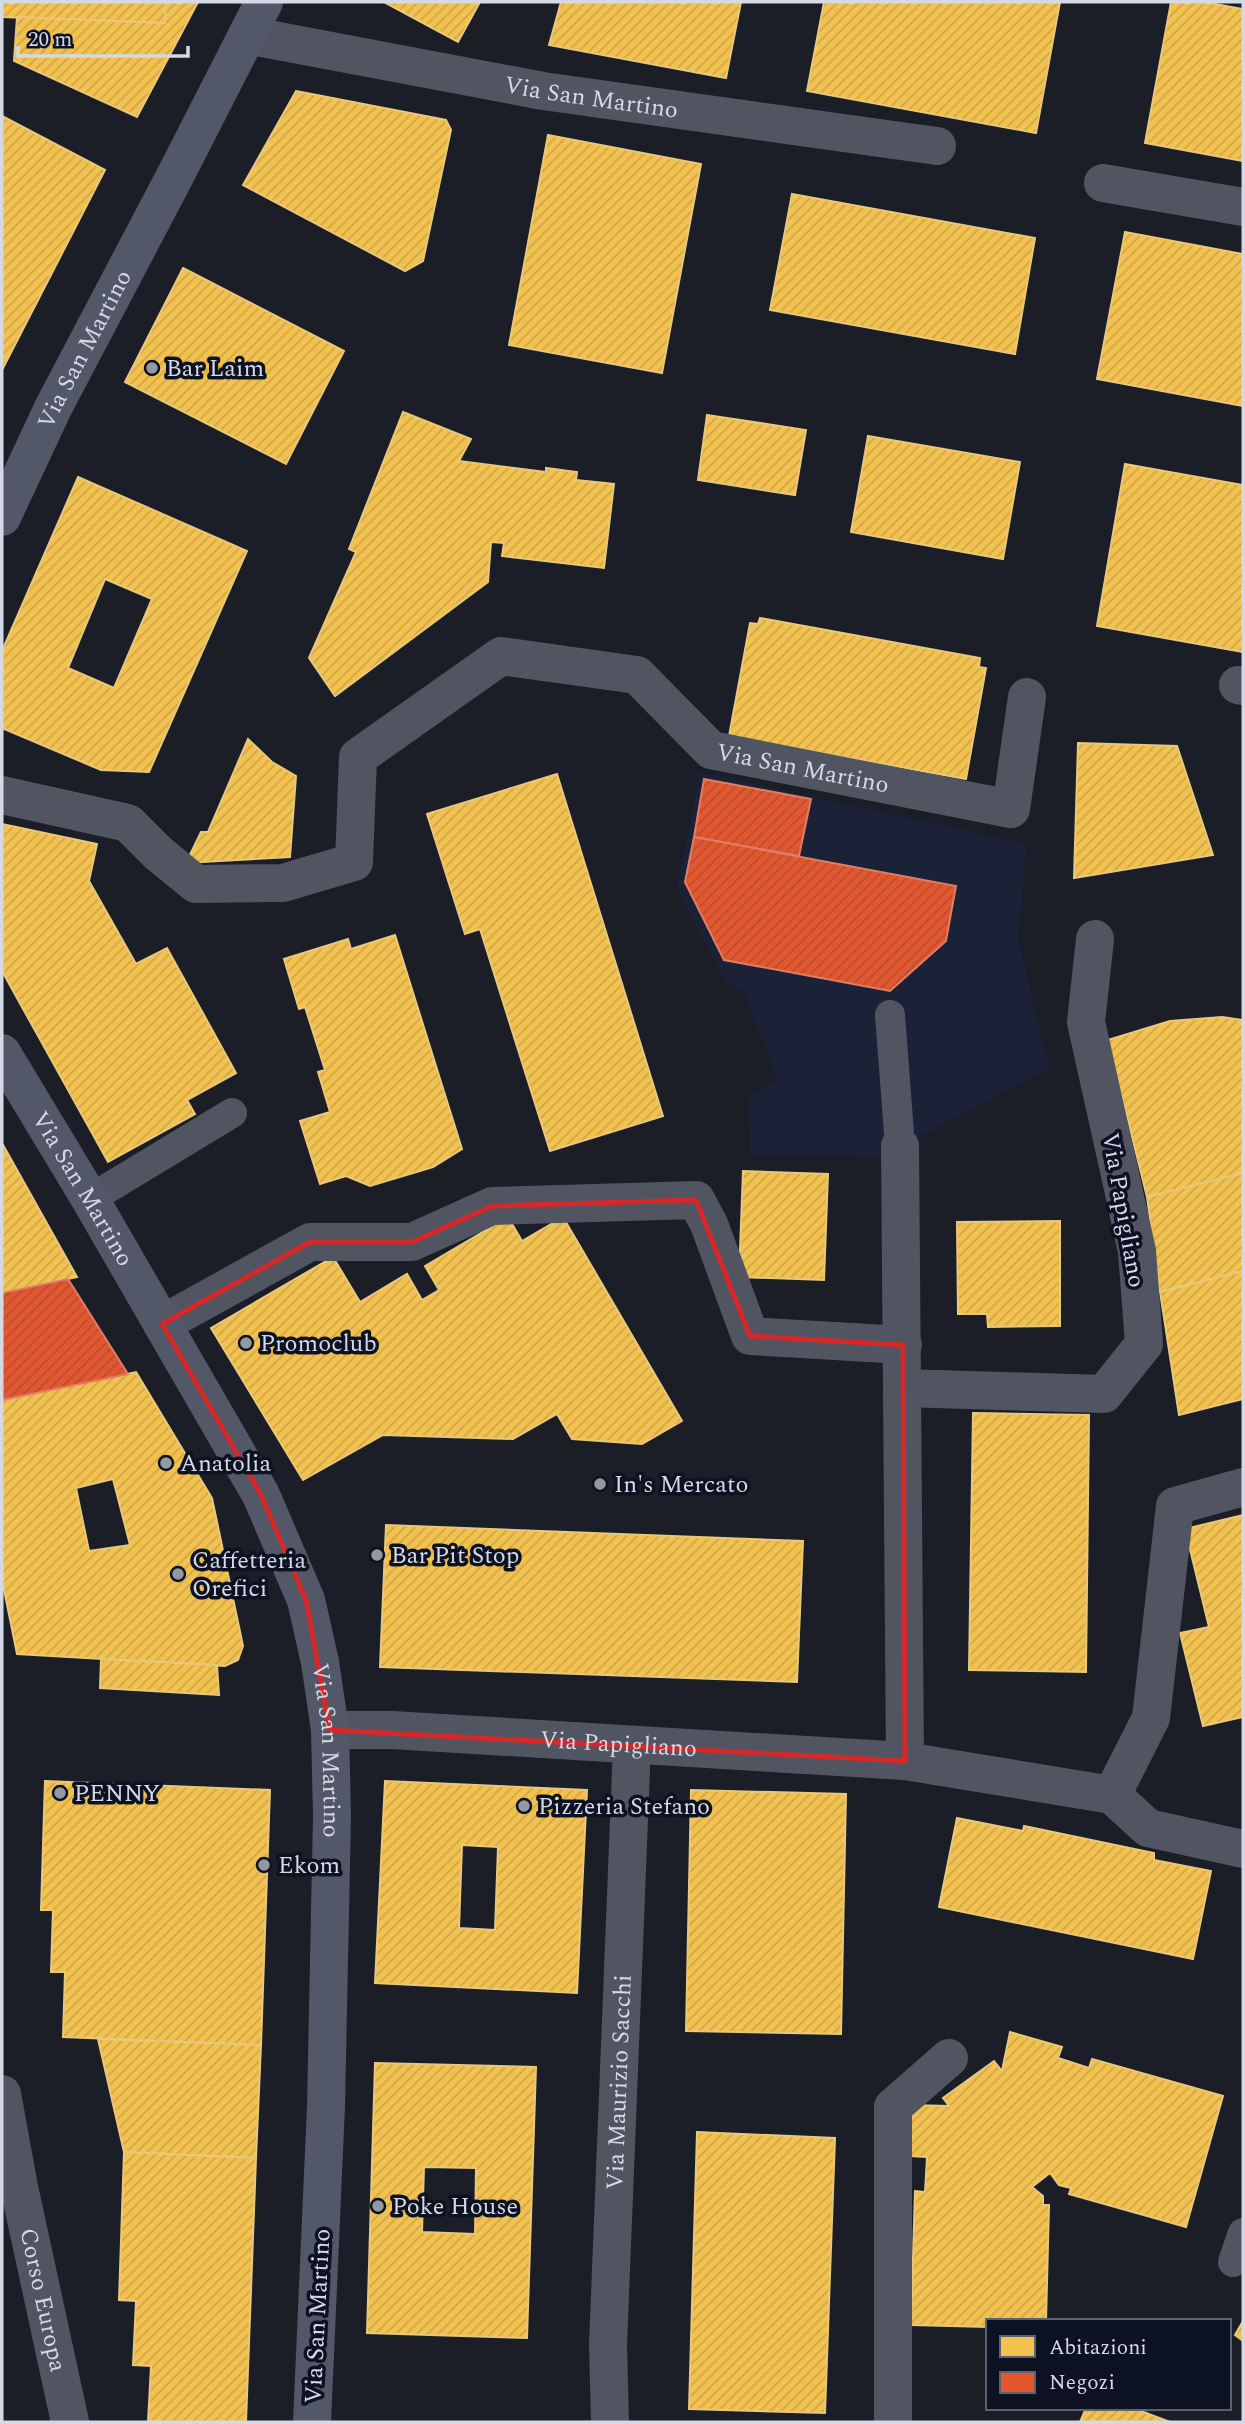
<svg xmlns="http://www.w3.org/2000/svg" width="1245" height="2424" font-family="Spectral,serif">
<style>
.built{fill:#1b2136}
.homes{fill:url(#homes-hatch);stroke:#e9c87b;stroke-width:2;fill-rule:evenodd}
.shops{fill:url(#shops-hatch);stroke:#e07e65;stroke-width:2}
.lines{fill:none;stroke-linecap:round;stroke-linejoin:round}
.lane{stroke:#515562;stroke-width:30}
.street{stroke:#515562;stroke-width:38}
.secondary{stroke:#525867;stroke-width:38}
.primary{stroke:#515563;stroke-width:38}
.marked{fill:none;stroke:#d62828;stroke-width:5;stroke-linejoin:round}
.poi-dot{fill:#9498a2;stroke:#0d1222;stroke-width:2.5}
.labels{text-anchor:middle;stroke-width:7;stroke-linejoin:round;paint-order:stroke}
.street-label{font-size:24px;fill:#d5d9e5;stroke:#0d1222}
.poi-label{font-size:24px;fill:#d5d9e5;stroke:#0d1222;text-anchor:start}
</style>
<defs>
<pattern id="homes-hatch" width="6" height="6" patternUnits="userSpaceOnUse" patternTransform="scale(1.75)"><rect width="6" height="6" fill="#f2c14e"/><path d="M-1 1l2-2M0 6l6-6M5 7l2-2" fill="none" stroke="#cea74c"/></pattern>
<pattern id="shops-hatch" width="6" height="6" patternUnits="userSpaceOnUse" patternTransform="scale(1.75)"><rect width="6" height="6" fill="#e4572e"/><path d="M-1 1l2-2M0 6l6-6M5 7l2-2" fill="none" stroke="#b35035"/></pattern>
</defs>
<rect width="100%" height="100%" fill="#1b1e27"/>
<polygon class="built" points="700,772 1027,844 1018,938 1049,1069 880,1157 750,1155 748,1096 777,1080 745,993 725,982 677,889"/>
<g class="homes">
<polygon points="2,2 166,2 165,23 2,17"/>
<polygon points="166,2 198,2 137,117 14,61 17,17 165,23"/>
<polygon points="384,2 480,2 458,42"/>
<polygon points="561,2 741,2 726,78 549,45"/>
<polygon points="824,2 1060,2 1036,133 807,91"/>
<polygon points="1171,2 1204,2 1243,9 1243,161 1145,143"/>
<polygon points="296,91 446,120 451,130 423,261 405,271 243,185"/>
<polygon points="2,116 105,170 2,370"/>
<polygon points="548,135 701,164 662,373 509,345"/>
<polygon points="792,194 1035,238 1015,354 770,310"/>
<polygon points="1125,232 1243,254 1243,406 1097,379"/>
<polygon points="183,268 344,351 286,464 125,382"/>
<polygon points="403,412 471,439 459,461 546,472 546,468 577,472 576,480 614,484 604,568 502,556 504,543 491,542 488,582 335,696 309,658 356,552 349,549"/>
<polygon points="707,415 806,430 795,495 698,480"/>
<polygon points="868,436 1020,462 1003,559 851,532"/>
<polygon points="1125,464 1243,485 1243,652 1097,626"/>
<path d="M78 477 247 551 149 772 101 770 2 728V651ZM105 579 152 599 114 688 68 668Z"/>
<polygon points="760,618 980,658 979,667 986,668 966,779 729,736 750,623 758,624"/>
<polygon points="248,739 272,762 296,776 290,857 186,863 201,832 208,832"/>
<polygon points="1078,743 1177,746 1213,855 1074,878"/>
<polygon points="557,774 663,1116 550,1151 480,929 465,934 427,814"/>
<polygon points="2,824 97,844 89,881 136,964 167,948 236,1073 187,1100 195,1114 108,1162 2,971"/>
<polygon points="395,935 462,1149 433,1167 370,1186 346,1176 320,1184 300,1121 330,1112 318,1072 325,1070 305,1007 299,1009 284,959 348,939 351,949"/>
<polygon points="1222,1017 1243,1020 1243,1173 1147,1197 1108,1040 1170,1021"/>
<polygon points="2,1143 7,1152 77,1277 2,1293"/>
<polygon points="743,1171 828,1174 824,1280 739,1277"/>
<polygon points="1243,1173 1243,1271 1160,1292 1147,1197"/>
<polygon points="508,1217 522,1241 563,1217 682,1421 642,1444 572,1439 557,1414 513,1439 383,1435 303,1480 211,1328 333,1257 360,1302 407,1274 422,1300 439,1290 425,1266"/>
<polygon points="1060,1221 1060,1326 988,1327 987,1314 958,1314 957,1222"/>
<polygon points="1243,1271 1243,1399 1179,1415 1160,1292"/>
<path d="M136 1372 212 1498 243 1646 238 1660 225 1666 17 1654 2 1580V1400ZM113 1479 130 1545 89 1551 76 1488Z"/>
<polygon points="973,1413 1089,1415 1086,1672 969,1670"/>
<polygon points="1243,1515 1243,1717 1203,1726 1180,1633 1209,1627 1185,1529"/>
<polygon points="386,1525 803,1541 797,1682 380,1667"/>
<polygon points="101,1659 217,1665 219,1695 100,1688"/>
<polygon points="45,1781 270,1790 261,2045 63,2037 65,1972 51,1972 53,1910 41,1910"/>
<path d="M385 1781 587 1790 577 1993 375 1983ZM462 1845 498 1847 495 1930 459 1928Z"/>
<polygon points="691,1790 846,1794 841,2034 686,2031"/>
<polygon points="957,1818 1023,1831 1024,1826 1154,1853 1154,1860 1211,1871 1193,1959 939,1907"/>
<polygon points="1010,2032 1062,2047 1058,2058 1089,2068 1092,2059 1223,2096 1186,2227 1069,2194 1071,2188 1059,2185 1050,2173 1032,2187 1043,2196 1043,2205 1049,2205 1046,2321 988,2321 988,2327 911,2325 915,2191 925,2192 927,2157 910,2156 911,2105 949,2106 943,2098 994,2061 1002,2071"/>
<polygon points="98,2039 261,2045 256,2158 124,2152"/>
<path d="M375 2063 536 2067 527 2338 367 2333ZM424 2167 476 2168 475 2234 422 2232Z"/>
<polygon points="697,2132 835,2138 825,2413 689,2409"/>
<polygon points="124,2152 256,2158 246,2422 148,2422 151,2366 133,2365 136,2301 119,2300"/>
<polygon points="1243,2321 1243,2341 1235,2335"/>
<polygon points="1086,2408 1133,2408 1170,2422 1080,2422"/>
</g>
<g class="shops">
<polygon points="704,779 811,799 799,856 694,837"/>
<polygon points="694,837 956,886 946,941 890,991 724,960 685,882"/>
<polygon points="68,1279 128,1374 2,1400 2,1293"/>
</g>
<g class="lines">
<g class="lane">
<polyline points="890,1015 900,1146"/>
<polyline points="90,1199 232,1113"/>
<polyline points="1233,2262 1243,2233"/>
</g>
<g class="street">
<path id="s1" d="M247 35 543 91 937 146"/>
<polyline points="1103,183 1243,207"/>
<polyline points="1238,685 1243,686"/>
<path id="s2" d="M2 795 128 823 158 853 196 884 283 883 354 862 358 757 501 656 637 675 711 750 1011 809 1027 697"/>
<polyline points="162,1324 310,1242 412,1242 492,1206 696,1200 709,1224 750,1336 903,1345"/>
<polyline points="903,1388 1104,1394 1144,1344 1137,1251 1086,1022 1095,939"/>
<path id="s3" d="M330 1730H392L905 1761 900 1146"/>
<polyline points="905,1761 1112,1795 1148,1828 1243,1849"/>
<polyline points="1112,1795 1151,1718 1175,1506 1243,1487"/>
<path id="s4" d="M610 2422 608 2345 632 1745"/>
<polyline points="893,2422 893,2107 949,2058"/>
</g>
<g class="secondary">
<path id="s5" d="M2 517 53 408 175 176 264 2"/>
<path id="s6" d="M2 1053 90 1199 261 1495 306 1600 320 1662 330 1730 332 1815 326 2106 312 2422"/>
</g>
<path class="primary" id="s7" d="M2 2094 19 2187 70 2422"/>
</g>
<path class="marked" d="M696 1200 750 1336 903 1345 905 1761 330 1730 306 1600 261 1495 162 1324 310 1242H412L492 1206Z"/>
<g class="poi-dot">
<circle cx="152" cy="368" r="7"/>
<circle cx="246" cy="1343" r="7"/>
<circle cx="166" cy="1463" r="7"/>
<circle cx="600" cy="1484" r="7"/>
<circle cx="377" cy="1555" r="7"/>
<circle cx="178" cy="1574" r="7"/>
<circle cx="60" cy="1793" r="7"/>
<circle cx="524" cy="1806" r="7"/>
<circle cx="264" cy="1865" r="7"/>
<circle cx="378" cy="2206" r="7"/>
</g>
<g class="labels">
<g class="street-label">
<text dy="8" stroke="none"><textPath href="#s1" startOffset="350">Via San Martino</textPath></text>
<text dy="8" stroke="none"><textPath href="#s5" startOffset="187">Via San Martino</textPath></text>
<text dy="8" stroke="none"><textPath href="#s2" startOffset="998">Via San Martino</textPath></text>
<text dy="8" stroke="none"><textPath href="#s6" startOffset="158">Via San Martino</textPath></text>
<text transform="translate(1124 1210) rotate(80)" y="8">Via Papigliano</text>
<text dy="8" stroke="none"><textPath href="#s3" startOffset="289">Via Papigliano</textPath></text>
<text dy="8" stroke="none"><textPath href="#s6" startOffset="779">Via San Martino</textPath></text>
<text dy="8" stroke="none"><textPath href="#s4" startOffset="340">Via Maurizio Sacchi</textPath></text>
<text dy="8" stroke="none"><textPath href="#s7" startOffset="210">Corso Europa</textPath></text>
<text transform="translate(317 2316) rotate(-87)" y="8">Via San Martino</text>
</g>
<g class="poi-label">
<text x="166" y="376">Bar Laim</text>
<text x="260" y="1351">Promoclub</text>
<text x="180" y="1471">Anatolia</text>
<text x="614" y="1492">In's Mercato</text>
<text x="391" y="1563">Bar Pit Stop</text>
<text x="192" y="1568">Caffetteria<tspan x="192" dy="28">Orefici</tspan></text>
<text x="74" y="1801">PENNY</text>
<text x="538" y="1814">Pizzeria Stefano</text>
<text x="278" y="1873">Ekom</text>
<text x="392" y="2214">Poke House</text>
</g>
</g>
<rect width="1245" height="2424" fill="none" stroke="#d5d9e5" stroke-width="7"/>
<rect x="986" y="2319" width="245" height="91" fill="#0d1222" stroke="#5d6270" stroke-width="2"/>
<rect x="1000" y="2336" width="35" height="21" fill="#f2c14e" stroke="#5d6270" stroke-width="2"/>
<text x="1049" y="2354" font-size="21" fill="#d5d9e5">Abitazioni</text>
<rect x="1000" y="2372" width="35" height="21" fill="#e4572e" stroke="#5d6270" stroke-width="2"/>
<text x="1049" y="2389" font-size="21" fill="#d5d9e5">Negozi</text>
<path d="M18 46v10h170v-10" fill="none" stroke="#d5d9e5" stroke-width="3.5"/>
<text x="28" y="46" font-size="21" fill="#d5d9e5" stroke="#0d1222" stroke-width="5" paint-order="stroke">20 m</text>
</svg>
